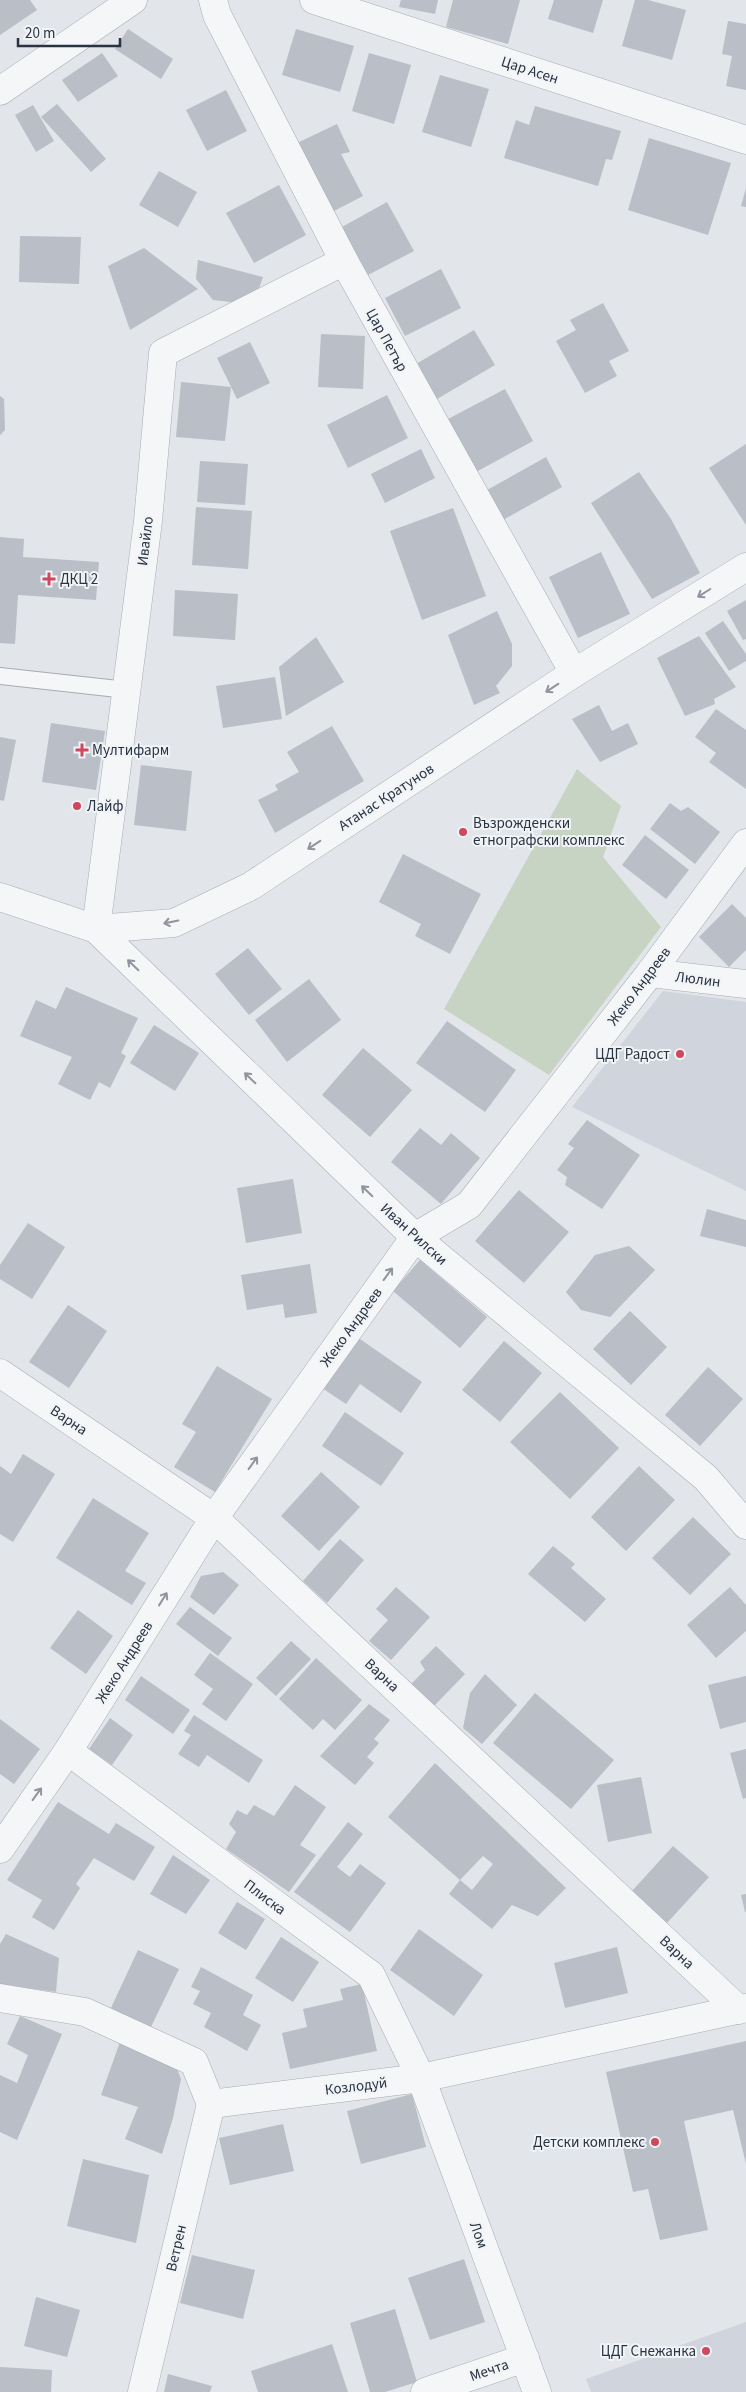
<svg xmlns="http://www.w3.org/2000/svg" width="746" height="2392" font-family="'Source Sans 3',sans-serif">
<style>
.built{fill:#d0d4dc}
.green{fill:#c7d4c3}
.building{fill:#b9bec7}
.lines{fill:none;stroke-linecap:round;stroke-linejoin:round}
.service-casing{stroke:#a7acb4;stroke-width:18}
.minor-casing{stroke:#a7acb4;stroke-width:29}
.tertiary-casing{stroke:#a7acb4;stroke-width:29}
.service{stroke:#f5f6f8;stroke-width:16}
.minor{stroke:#f5f6f8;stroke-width:28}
.tertiary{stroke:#f5f6f8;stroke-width:28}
.oneway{stroke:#90949d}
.poi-dot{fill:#ce485e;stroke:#f1f4f7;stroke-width:2}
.labels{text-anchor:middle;stroke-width:4;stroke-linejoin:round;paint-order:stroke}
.street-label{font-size:15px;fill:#2a3342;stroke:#f1f4f7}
.poi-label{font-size:15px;fill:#2a3342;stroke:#f1f4f7;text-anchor:start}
</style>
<rect width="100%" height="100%" fill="#e2e5ea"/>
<g class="built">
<polygon points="663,991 746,1002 746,1191 572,1107"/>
<polygon points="746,2322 746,2392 591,2392 586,2379"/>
</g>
<polygon class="green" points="577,769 621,806 603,857 661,927 549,1075 444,1009"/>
<g class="building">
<polygon points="0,0 30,0 37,10 0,35"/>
<polygon points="401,0 438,0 435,14 399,7"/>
<polygon points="453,0 520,0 508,44 446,27"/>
<polygon points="554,0 603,0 593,33 548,19"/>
<polygon points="635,0 648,0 686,10 672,60 622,46"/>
<polygon points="728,21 746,24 746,90 726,86 732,56 722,54"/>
<polygon points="128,29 173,59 161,79 115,49"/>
<polygon points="296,29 354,46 340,92 282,75"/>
<polygon points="102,53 118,76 78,102 62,80"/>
<polygon points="369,53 411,65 394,124 352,111"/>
<polygon points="440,75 489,89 471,147 422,132"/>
<polygon points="226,90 247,131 207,151 186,110"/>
<polygon points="57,104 106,159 91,172 41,117"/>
<polygon points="33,105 54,141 36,152 15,115"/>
<polygon points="535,106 621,131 612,160 606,159 598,186 504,158 516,120 529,125"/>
<polygon points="337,124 350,152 341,154 363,196 334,211 312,169 295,144"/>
<polygon points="649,138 731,163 708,235 628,210"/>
<polygon points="159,171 197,192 178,227 139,205"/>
<polygon points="279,185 306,235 254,263 226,213"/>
<polygon points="746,188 746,207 741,206"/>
<polygon points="387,202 414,251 368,275 342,227"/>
<polygon points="20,236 81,237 79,284 19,282"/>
<polygon points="144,248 198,289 130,330 108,266"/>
<polygon points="198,260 263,277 257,294 239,303 213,300 196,279"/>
<polygon points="441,269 461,308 405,336 385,298"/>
<polygon points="603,303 629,351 609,361 617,376 585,393 556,341 576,330 570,320"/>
<polygon points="474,330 495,365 437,399 416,364"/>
<polygon points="321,334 365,336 363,389 318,387"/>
<polygon points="250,342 270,383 237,399 217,358"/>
<polygon points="181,382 231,387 225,441 176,437"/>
<polygon points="505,389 533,441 476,472 448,419"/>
<polygon points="387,395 408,438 348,468 327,425"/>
<polygon points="0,396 4,399 5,430 0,435"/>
<polygon points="746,444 746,525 709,468"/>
<polygon points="421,449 435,478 385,503 371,474"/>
<polygon points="546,457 562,487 503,520 487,490"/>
<polygon points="200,461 248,464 245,505 197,502"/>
<polygon points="639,472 671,519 700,573 652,599 591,503"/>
<polygon points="196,507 252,511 248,569 192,565"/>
<polygon points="453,508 486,596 422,620 390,531"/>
<polygon points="0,537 24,539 23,557 99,562 96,600 18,595 15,644 0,643"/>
<polygon points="601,552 630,614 578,638 549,577"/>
<polygon points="175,590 238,594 235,640 173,636"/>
<polygon points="746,600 746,639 743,640 727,611"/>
<polygon points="497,611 512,644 512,666 496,686 500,693 474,705 448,635"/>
<polygon points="723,621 746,654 746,661 729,671 705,633"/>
<polygon points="699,636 736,687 714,699 715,704 685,716 657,658"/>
<polygon points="316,637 344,682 286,716 279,667"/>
<polygon points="275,677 282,719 223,728 216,686"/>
<polygon points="599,705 612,731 628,723 638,744 600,762 572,719"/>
<polygon points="716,709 746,730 746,789 709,762 716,753 695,737"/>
<polygon points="51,723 105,731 96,790 42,782"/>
<polygon points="332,726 364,781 275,833 258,800 278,790 275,785 299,772 287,752"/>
<polygon points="0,737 16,740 4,801 0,800"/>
<polygon points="141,765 192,771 186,831 134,825"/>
<polygon points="670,803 681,811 688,807 720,832 695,864 650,829"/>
<polygon points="645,835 689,870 666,899 622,865"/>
<polygon points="403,854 481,894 450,954 415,936 421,924 379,902"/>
<polygon points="732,904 746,918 746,950 729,967 699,937"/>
<polygon points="248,948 282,989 249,1015 215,974"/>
<polygon points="309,979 341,1020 287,1062 255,1020"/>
<polygon points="66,987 138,1018 121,1053 126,1056 110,1088 99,1082 90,1100 58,1084 72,1057 20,1036 36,1000 56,1009"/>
<polygon points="447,1021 516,1070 485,1112 416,1063"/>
<polygon points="154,1025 199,1053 175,1091 130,1063"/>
<polygon points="363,1048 412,1090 370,1137 322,1095"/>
<polygon points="587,1120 640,1155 602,1209 565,1185 567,1177 557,1170 574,1148 568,1144"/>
<polygon points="420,1128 441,1145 451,1133 480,1158 441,1204 391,1162"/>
<polygon points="293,1179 302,1233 246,1243 237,1188"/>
<polygon points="519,1190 569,1232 524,1283 475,1241"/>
<polygon points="707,1209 746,1220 746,1247 700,1236"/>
<polygon points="28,1223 65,1247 32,1299 0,1279 0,1265"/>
<polygon points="629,1246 655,1270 610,1317 581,1310 566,1292 595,1255"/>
<polygon points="420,1260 487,1317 460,1348 393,1291"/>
<polygon points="310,1264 317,1313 285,1318 283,1304 247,1310 241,1275"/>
<polygon points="68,1305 107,1331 69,1388 29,1362"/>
<polygon points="630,1311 667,1347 631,1385 593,1349"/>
<polygon points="357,1337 422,1382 401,1413 360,1384 346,1404 322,1388"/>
<polygon points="504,1341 542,1373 500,1422 462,1390"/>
<polygon points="217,1366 272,1399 215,1492 174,1467 196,1432 182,1424"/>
<polygon points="708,1367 743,1399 700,1446 665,1415"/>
<polygon points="560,1392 619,1448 570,1499 510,1442"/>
<polygon points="345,1412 404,1453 381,1486 322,1446"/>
<polygon points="23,1454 55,1474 13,1542 0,1534 0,1466 11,1474"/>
<polygon points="639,1466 675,1500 626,1551 591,1517"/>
<polygon points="321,1472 360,1507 319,1551 281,1516"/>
<polygon points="93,1498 149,1533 125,1571 146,1583 132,1605 56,1558"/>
<polygon points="693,1517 731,1554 690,1595 652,1558"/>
<polygon points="340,1539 364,1560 327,1603 303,1581"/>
<polygon points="553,1546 575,1564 571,1568 606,1599 585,1622 528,1574"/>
<polygon points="223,1572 239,1585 214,1615 190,1597 201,1576"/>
<polygon points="396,1587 430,1617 391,1660 369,1641 388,1620 376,1609"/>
<polygon points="730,1587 746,1605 746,1631 716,1658 687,1625"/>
<polygon points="190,1607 232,1638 218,1656 176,1624"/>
<polygon points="78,1610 113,1636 86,1674 50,1648"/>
<polygon points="291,1641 311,1659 276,1696 256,1678"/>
<polygon points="436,1646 465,1674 434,1706 411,1684 425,1670 420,1662"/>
<polygon points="210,1653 253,1684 226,1721 202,1704 213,1689 194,1675"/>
<polygon points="316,1658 362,1700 335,1730 323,1719 313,1730 279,1699"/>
<polygon points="485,1674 517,1705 482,1744 463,1728 470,1693"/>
<polygon points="141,1676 190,1710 173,1734 125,1700"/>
<polygon points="746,1676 746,1722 720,1729 708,1685"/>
<polygon points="535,1693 614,1760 571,1809 493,1743"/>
<polygon points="369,1704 390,1720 374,1739 379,1743 367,1757 374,1763 355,1785 320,1756"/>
<polygon points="194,1715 263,1760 249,1783 207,1755 199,1767 178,1754 191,1735 184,1731"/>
<polygon points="110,1718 133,1735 112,1765 89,1749"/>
<polygon points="0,1719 40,1749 14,1784 0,1774"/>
<polygon points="746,1749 746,1798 743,1799 730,1753"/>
<polygon points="435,1763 566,1888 538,1916 512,1905 492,1929 449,1894 460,1880 472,1890 493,1864 483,1856 460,1880 388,1817"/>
<polygon points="641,1777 652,1833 608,1842 597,1785"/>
<polygon points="295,1785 326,1807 300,1845 316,1855 289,1892 226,1849 236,1832 229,1824 237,1810 247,1815 254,1805 274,1816"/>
<polygon points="58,1802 109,1834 116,1823 155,1847 134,1881 94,1858 76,1884 80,1888 54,1930 32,1917 42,1900 7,1880"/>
<polygon points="348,1822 363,1834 337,1867 350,1877 360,1864 386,1883 350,1932 294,1892"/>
<polygon points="673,1846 709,1877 667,1923 632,1891"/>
<polygon points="173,1855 210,1880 186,1914 150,1894"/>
<polygon points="746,1894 746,1912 745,1912 741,1895"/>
<polygon points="237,1902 265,1919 246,1950 218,1933"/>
<polygon points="419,1929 483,1975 454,2016 390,1970"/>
<polygon points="6,1934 59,1958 56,1992 0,1984 0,1944"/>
<polygon points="281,1937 319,1962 293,2002 255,1978"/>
<polygon points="617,1947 628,1993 565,2008 554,1963"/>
<polygon points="138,1950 179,1969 150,2029 110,2010"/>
<polygon points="201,1967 253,1995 243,2015 261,2025 247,2051 204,2027 211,2013 193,2004 200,1991 191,1987"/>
<polygon points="362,1984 377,2051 290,2069 282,2033 307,2027 303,2009 343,2000 340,1989"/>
<polygon points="20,2016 62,2034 17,2140 0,2132 0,2075 17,2083 28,2055 7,2044"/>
<polygon points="746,2041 746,2164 733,2110 684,2121 708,2230 660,2240 648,2189 633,2192 606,2072"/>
<polygon points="120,2042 175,2064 181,2079 173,2118 162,2154 125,2139 138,2107 101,2095"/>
<polygon points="412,2094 426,2147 361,2164 347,2111"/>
<polygon points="283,2124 294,2171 230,2185 219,2138"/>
<polygon points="83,2159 149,2175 136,2243 67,2226"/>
<polygon points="192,2255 255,2270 243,2319 180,2303"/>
<polygon points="464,2259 485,2322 430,2340 408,2278"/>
<polygon points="36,2297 80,2310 67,2357 24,2346"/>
<polygon points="395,2309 417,2382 385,2392 370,2392 350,2323"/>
<polygon points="332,2344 348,2392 258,2392 251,2371"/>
<polygon points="0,2367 52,2370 51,2392 0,2392"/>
<polygon points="168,2374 212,2386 210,2392 164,2392"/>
</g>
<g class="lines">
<defs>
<polyline id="service" points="0,676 127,690"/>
<g id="minor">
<polyline points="213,0 217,15 344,261 574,673"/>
<polyline points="314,0 746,140"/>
<polyline points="0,91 133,0"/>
<polyline points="344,261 163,353 148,521 96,929 415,1237 706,1478 746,1525"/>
<polyline points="650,973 746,984"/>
<polyline points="0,1373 214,1518 739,2010"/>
<polyline points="68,1751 371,1975 421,2078 537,2392"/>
<polyline points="0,1849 68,1751 214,1518 415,1237 469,1205 650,973 746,843"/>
<polyline points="0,1998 85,2012 194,2062 211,2104 421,2078 746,2008"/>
<polyline points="142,2392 211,2104"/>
<polyline points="425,2392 525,2358"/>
</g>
<polyline id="tertiary" points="0,897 96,929 174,923 251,886 574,673 746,567"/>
</defs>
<use href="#service" class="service-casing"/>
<use href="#minor" class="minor-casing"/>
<use href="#tertiary" class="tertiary-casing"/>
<use href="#service" class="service"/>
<use href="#minor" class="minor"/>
<use href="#tertiary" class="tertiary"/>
</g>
<defs><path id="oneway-shaft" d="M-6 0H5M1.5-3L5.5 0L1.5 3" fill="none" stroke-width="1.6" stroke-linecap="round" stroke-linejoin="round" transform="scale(1.25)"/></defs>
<g class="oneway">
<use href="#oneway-shaft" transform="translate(704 593) rotate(148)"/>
<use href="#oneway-shaft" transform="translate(552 688) rotate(147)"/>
<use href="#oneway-shaft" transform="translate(314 845) rotate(147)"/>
<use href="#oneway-shaft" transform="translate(171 922) rotate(168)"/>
<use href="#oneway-shaft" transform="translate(133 965) rotate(-136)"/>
<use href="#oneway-shaft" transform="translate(250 1078) rotate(-136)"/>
<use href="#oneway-shaft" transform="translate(367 1191) rotate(-136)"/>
<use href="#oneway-shaft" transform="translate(388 1274) rotate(-54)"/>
<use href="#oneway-shaft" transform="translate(253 1463) rotate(-54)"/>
<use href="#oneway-shaft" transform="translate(163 1599) rotate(-58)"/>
<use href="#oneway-shaft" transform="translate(37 1794) rotate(-54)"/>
</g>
<g class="poi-dot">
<path d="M46.5 571.5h5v5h5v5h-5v5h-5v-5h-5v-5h5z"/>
<path d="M79.5 742.5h5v5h5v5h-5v5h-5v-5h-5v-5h5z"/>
<circle cx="77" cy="806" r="5"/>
<circle cx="463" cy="832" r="5"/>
<circle cx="680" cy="1054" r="5"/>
<circle cx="655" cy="2142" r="5"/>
<circle cx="706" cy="2351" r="5"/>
</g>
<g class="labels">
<g class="street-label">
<text transform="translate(530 70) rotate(18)" y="5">Цар Асен</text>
<text transform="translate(387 340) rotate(61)" y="5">Цар Петър</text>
<text transform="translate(145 541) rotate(-83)" y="5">Ивайло</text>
<text transform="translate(386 797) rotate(-33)" y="5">Атанас Кратунов</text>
<text transform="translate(698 979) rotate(7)" y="5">Люлин</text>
<text transform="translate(639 986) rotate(-53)" y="5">Жеко Андреев</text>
<text transform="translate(414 1234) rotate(42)" y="5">Иван Рилски</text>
<text transform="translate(351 1327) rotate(-54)" y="5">Жеко Андреев</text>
<text transform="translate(69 1420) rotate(34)" y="5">Варна</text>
<text transform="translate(124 1662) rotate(-58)" y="5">Жеко Андреев</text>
<text transform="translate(382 1675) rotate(43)" y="5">Варна</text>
<text transform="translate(265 1897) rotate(37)" y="5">Плиска</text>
<text transform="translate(677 1952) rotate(43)" y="5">Варна</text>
<text transform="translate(356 2086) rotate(-7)" y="5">Козлодуй</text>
<text transform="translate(479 2235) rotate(70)" y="5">Лом</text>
<text transform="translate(176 2248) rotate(-77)" y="5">Ветрен</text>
<text transform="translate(489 2370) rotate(-19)" y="5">Мечта</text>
</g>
<g class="poi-label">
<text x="60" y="584">ДКЦ 2</text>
<text x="92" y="755">Мултифарм</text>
<text x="87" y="811">Лайф</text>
<text x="473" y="828">Възрожденски<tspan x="473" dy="17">етнографски комплекс</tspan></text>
<text x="670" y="1059" text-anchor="end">ЦДГ Радост</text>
<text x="645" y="2147" text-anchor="end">Детски комплекс</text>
<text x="696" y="2356" text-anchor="end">ЦДГ Снежанка</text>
</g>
</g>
<path d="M18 38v8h102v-8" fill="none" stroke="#2a3342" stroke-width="2.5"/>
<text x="25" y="38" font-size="15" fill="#2a3342" stroke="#f1f4f7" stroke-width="4" paint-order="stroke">20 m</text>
</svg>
